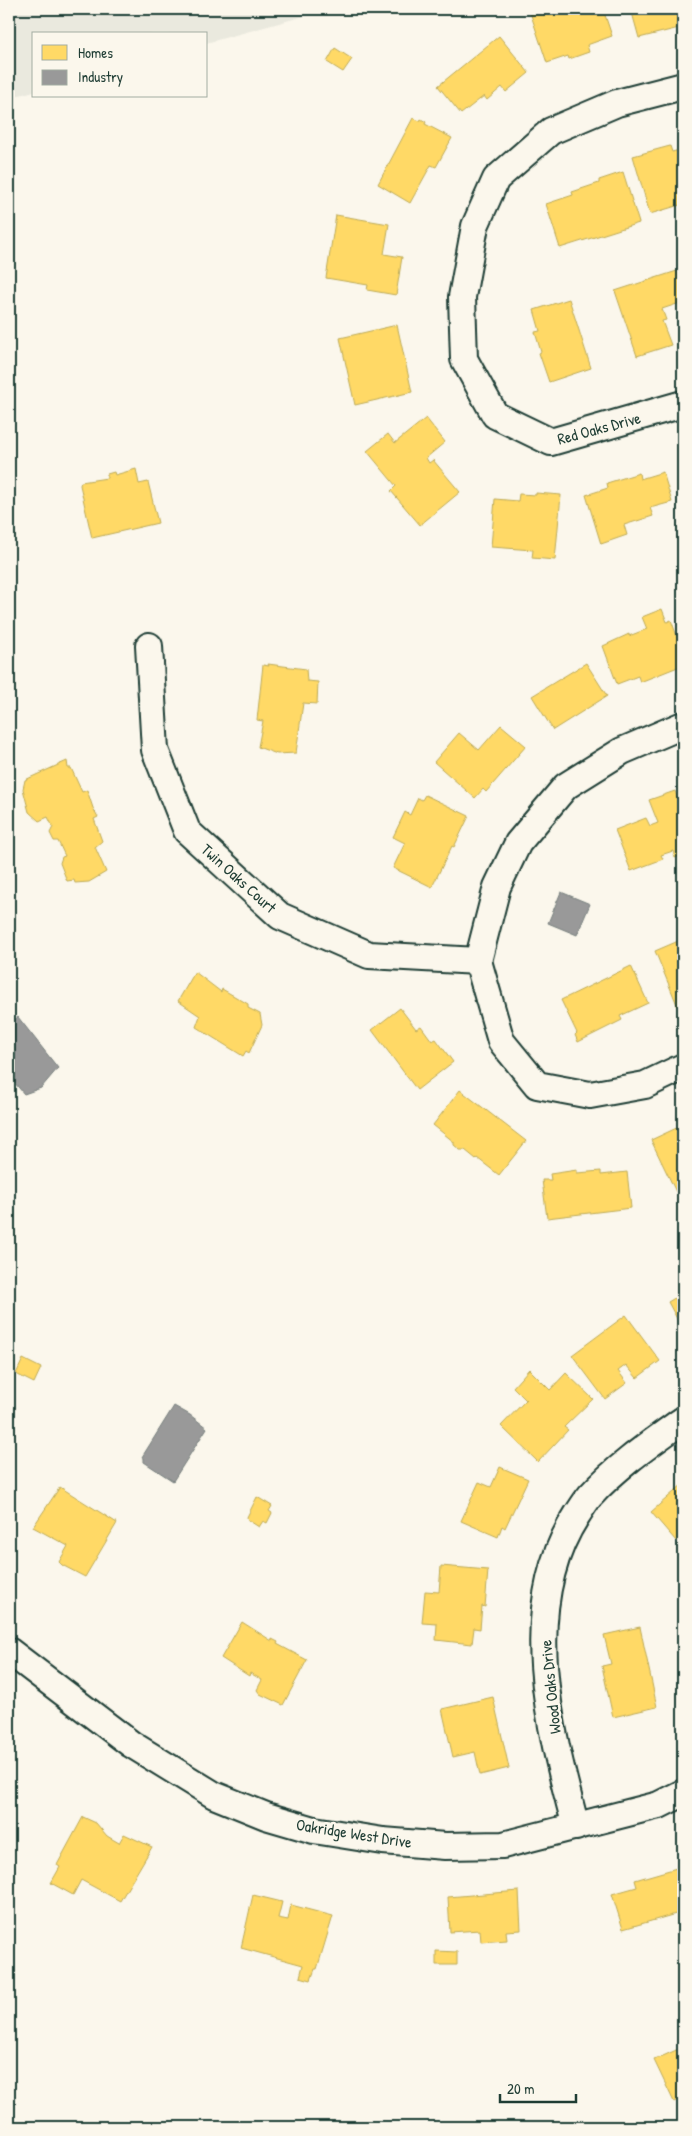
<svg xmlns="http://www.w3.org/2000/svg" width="692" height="2136" font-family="'Patrick Hand',sans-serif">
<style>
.built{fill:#eae9de}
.homes{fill:#ffd966;stroke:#bcaa57}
.industry{fill:#999;stroke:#747d7b}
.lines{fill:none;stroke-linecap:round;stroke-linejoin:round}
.street-casing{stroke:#1f3d34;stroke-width:30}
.street{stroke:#fbf7ec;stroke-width:26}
.labels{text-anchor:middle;stroke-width:5;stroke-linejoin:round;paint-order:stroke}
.street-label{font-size:16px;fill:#1f3d34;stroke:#fbf7ec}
</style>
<rect width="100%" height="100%" fill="#fbf7ec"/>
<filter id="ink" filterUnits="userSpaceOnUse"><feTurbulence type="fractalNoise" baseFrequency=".02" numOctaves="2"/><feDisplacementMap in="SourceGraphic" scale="10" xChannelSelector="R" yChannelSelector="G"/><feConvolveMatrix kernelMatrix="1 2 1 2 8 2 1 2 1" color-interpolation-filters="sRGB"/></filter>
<g filter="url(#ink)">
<polygon class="built" points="9,9 330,9 206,43 206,34 34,34 34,91 9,98"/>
<g class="homes">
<polygon points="529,9 603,9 612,36 587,45 589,52 569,59 568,56 547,63"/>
<polygon points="631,9 683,9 683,27 639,38"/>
<polygon points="499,36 529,73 506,92 502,87 487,100 484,96 461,114 438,86"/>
<polygon points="335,48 352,59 343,72 327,62"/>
<polygon points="413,118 420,121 421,119 426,122 425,124 452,138 436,167 431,165 410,203 378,184"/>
<polygon points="670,146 672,152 683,149 683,204 650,214 633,156"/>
<polygon points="623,172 639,223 560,248 546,204 573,195 572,192 599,183 599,180"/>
<polygon points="336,215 389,224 384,254 402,257 396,295 367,290 368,285 326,278"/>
<polygon points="677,271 683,288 683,302 662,309 666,320 662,321 671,345 637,356 615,291"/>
<polygon points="569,299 591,368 549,382 539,353 541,352 535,332 540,331 534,310"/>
<polygon points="397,325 412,392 355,405 340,338"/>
<polygon points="426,418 445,442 426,458 429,463 433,460 460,492 420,525 391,491 396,486 367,451 388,434 395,443"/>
<polygon points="136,469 139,484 148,482 158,523 92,538 80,485 81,482 107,478 107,474 114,472 115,475"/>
<polygon points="663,472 672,502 650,508 653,516 624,525 627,535 601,544 586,495 608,488 607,483 639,473 640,479"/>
<polygon points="536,493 561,495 555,560 532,558 533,550 491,547 495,499 518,501 519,494 536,495"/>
<polygon points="662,609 667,622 671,620 683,652 683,665 640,682 638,676 617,684 603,646 629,634 629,636 647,629 642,617"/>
<polygon points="586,663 607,696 553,730 532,696"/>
<polygon points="268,664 306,669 307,681 318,682 317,704 303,703 296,753 277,754 258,747 263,721 257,720 263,665 269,666"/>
<polygon points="501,725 526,746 486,792 483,789 475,798 434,762 459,733 479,750"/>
<polygon points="67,761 68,768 71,768 82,792 87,790 93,808 98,817 94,819 102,841 95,847 106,872 89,882 75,883 74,880 67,881 60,863 62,857 65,856 58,841 54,841 50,833 53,827 48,817 39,821 29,812 23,789 25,780"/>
<polygon points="675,791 683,813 683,855 675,858 673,851 661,855 663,859 631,871 615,830 646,818 650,826 658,823 649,800"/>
<polygon points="425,795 469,816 454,847 452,846 432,887 393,868 405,843 393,837 405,812 410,815 418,798 422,800"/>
<polygon points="683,939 683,1005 678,1007 655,951"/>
<polygon points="631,966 648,1003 620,1016 622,1020 578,1042 575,1035 577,1033 561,1000"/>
<polygon points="195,972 221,992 222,989 248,1004 248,1008 260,1014 262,1025 249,1053 246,1051 243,1056 196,1027 200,1016 178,1001"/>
<polygon points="400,1008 416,1029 421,1026 432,1041 436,1039 453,1062 417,1090 372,1030"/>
<polygon points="460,1090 526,1141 499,1175 477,1158 476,1159 465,1150 460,1150 454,1145 454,1142 433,1125"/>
<polygon points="683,1125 683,1191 677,1194 651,1140"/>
<polygon points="577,1170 577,1173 601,1171 601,1175 627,1172 631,1208 547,1218 542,1180 551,1180 550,1174"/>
<polygon points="683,1293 683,1330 668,1302"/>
<polygon points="626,1315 660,1361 637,1378 626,1365 618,1371 627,1383 605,1399 572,1355"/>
<polygon points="23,1359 41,1368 34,1383 16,1374"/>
<polygon points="529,1369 550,1390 566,1373 593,1399 564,1427 568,1430 538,1462 501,1426 526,1400 513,1387"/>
<polygon points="500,1467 528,1479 505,1528 502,1526 498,1537 461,1521 479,1482 491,1487"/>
<polygon points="683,1484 683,1535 676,1541 651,1512"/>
<polygon points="60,1487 117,1523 85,1577 62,1565 59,1562 68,1546 33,1527"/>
<polygon points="257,1497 272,1506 269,1511 272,1513 267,1523 263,1521 259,1527 248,1520 247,1517"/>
<polygon points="441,1566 488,1570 485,1607 482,1606 480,1629 474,1628 472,1644 436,1640 437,1624 422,1623 425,1591 439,1592"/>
<polygon points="242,1622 272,1641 272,1639 278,1642 277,1644 307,1660 283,1705 260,1694 257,1690 262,1680 250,1673 249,1676 221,1658"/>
<polygon points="640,1627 657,1707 613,1717 602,1666 611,1664 604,1635"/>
<polygon points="493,1697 509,1768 480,1775 475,1752 453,1757 442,1709"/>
<polygon points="83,1817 96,1823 107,1836 119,1843 124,1834 152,1847 120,1901 81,1880 73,1895 51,1883 60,1867 57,1865"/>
<polygon points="680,1867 683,1879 683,1912 623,1929 612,1894 637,1887 635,1880"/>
<polygon points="519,1891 521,1930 506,1931 507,1940 481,1942 480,1930 450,1932 448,1897"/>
<polygon points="253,1895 282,1902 278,1918 288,1920 291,1905 333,1916 317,1969 315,1969 311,1980 300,1977 303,1965 241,1948"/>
<polygon points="436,1951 457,1952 457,1965 436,1965"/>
<polygon points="683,2047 683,2097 674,2102 654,2060"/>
</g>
<g class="industry">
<polygon points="561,892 590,904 577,935 548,923"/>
<polygon points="18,1017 58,1068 41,1088 24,1094 9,1076 9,1024"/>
<polygon points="174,1406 190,1415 207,1428 173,1481 144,1462 144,1458 142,1457"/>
</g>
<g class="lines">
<defs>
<g id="street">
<polyline points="683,86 617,103 551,131 496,179 475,226 462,297 464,359 495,415 551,442 683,404"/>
<polyline points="149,646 155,750 187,831 280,916 369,955 478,961"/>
<polyline points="478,961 497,887 518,843 566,786 622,751 683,725"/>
<polyline points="478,961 501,1041 537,1085 590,1095 645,1085 683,1067"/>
<polyline points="9,1651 131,1744 214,1795 266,1816 314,1830 383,1841 445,1846 503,1845 659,1805 683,1793"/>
<path d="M576 1827C550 1729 517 1607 577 1515 581 1509 585 1502 590 1496 616 1467 651 1443 683 1420"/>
</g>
</defs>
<use href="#street" class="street-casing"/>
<use href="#street" class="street"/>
</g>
</g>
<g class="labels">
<g class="street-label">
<text transform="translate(599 428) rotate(-15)" y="6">Red Oaks Drive</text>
<text transform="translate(239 878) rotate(42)" y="6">Twin Oaks Court</text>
<text transform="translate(550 1687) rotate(-96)" y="6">Wood Oaks Drive</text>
<text transform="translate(354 1833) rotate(9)" y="6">Oakridge West Drive</text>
</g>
</g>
<rect width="692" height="2136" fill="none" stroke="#fbf7ec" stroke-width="30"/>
<rect x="15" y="15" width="662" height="2106" fill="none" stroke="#1f3d34" stroke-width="2" filter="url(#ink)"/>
<rect x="32" y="32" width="175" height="65" fill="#fbf7ec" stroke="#a3ada2"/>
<rect x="42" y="45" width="25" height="15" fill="#ffd966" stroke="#a3ada2"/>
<text x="78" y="58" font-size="15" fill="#1f3d34">Homes</text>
<rect x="42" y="70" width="25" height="15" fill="#999999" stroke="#a3ada2"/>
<text x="78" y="82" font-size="15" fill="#1f3d34">Industry</text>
<path d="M500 2094v8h76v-8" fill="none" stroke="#1f3d34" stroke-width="2.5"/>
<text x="507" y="2094" font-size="15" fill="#1f3d34" stroke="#fbf7ec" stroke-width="4" paint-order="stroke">20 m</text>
</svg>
